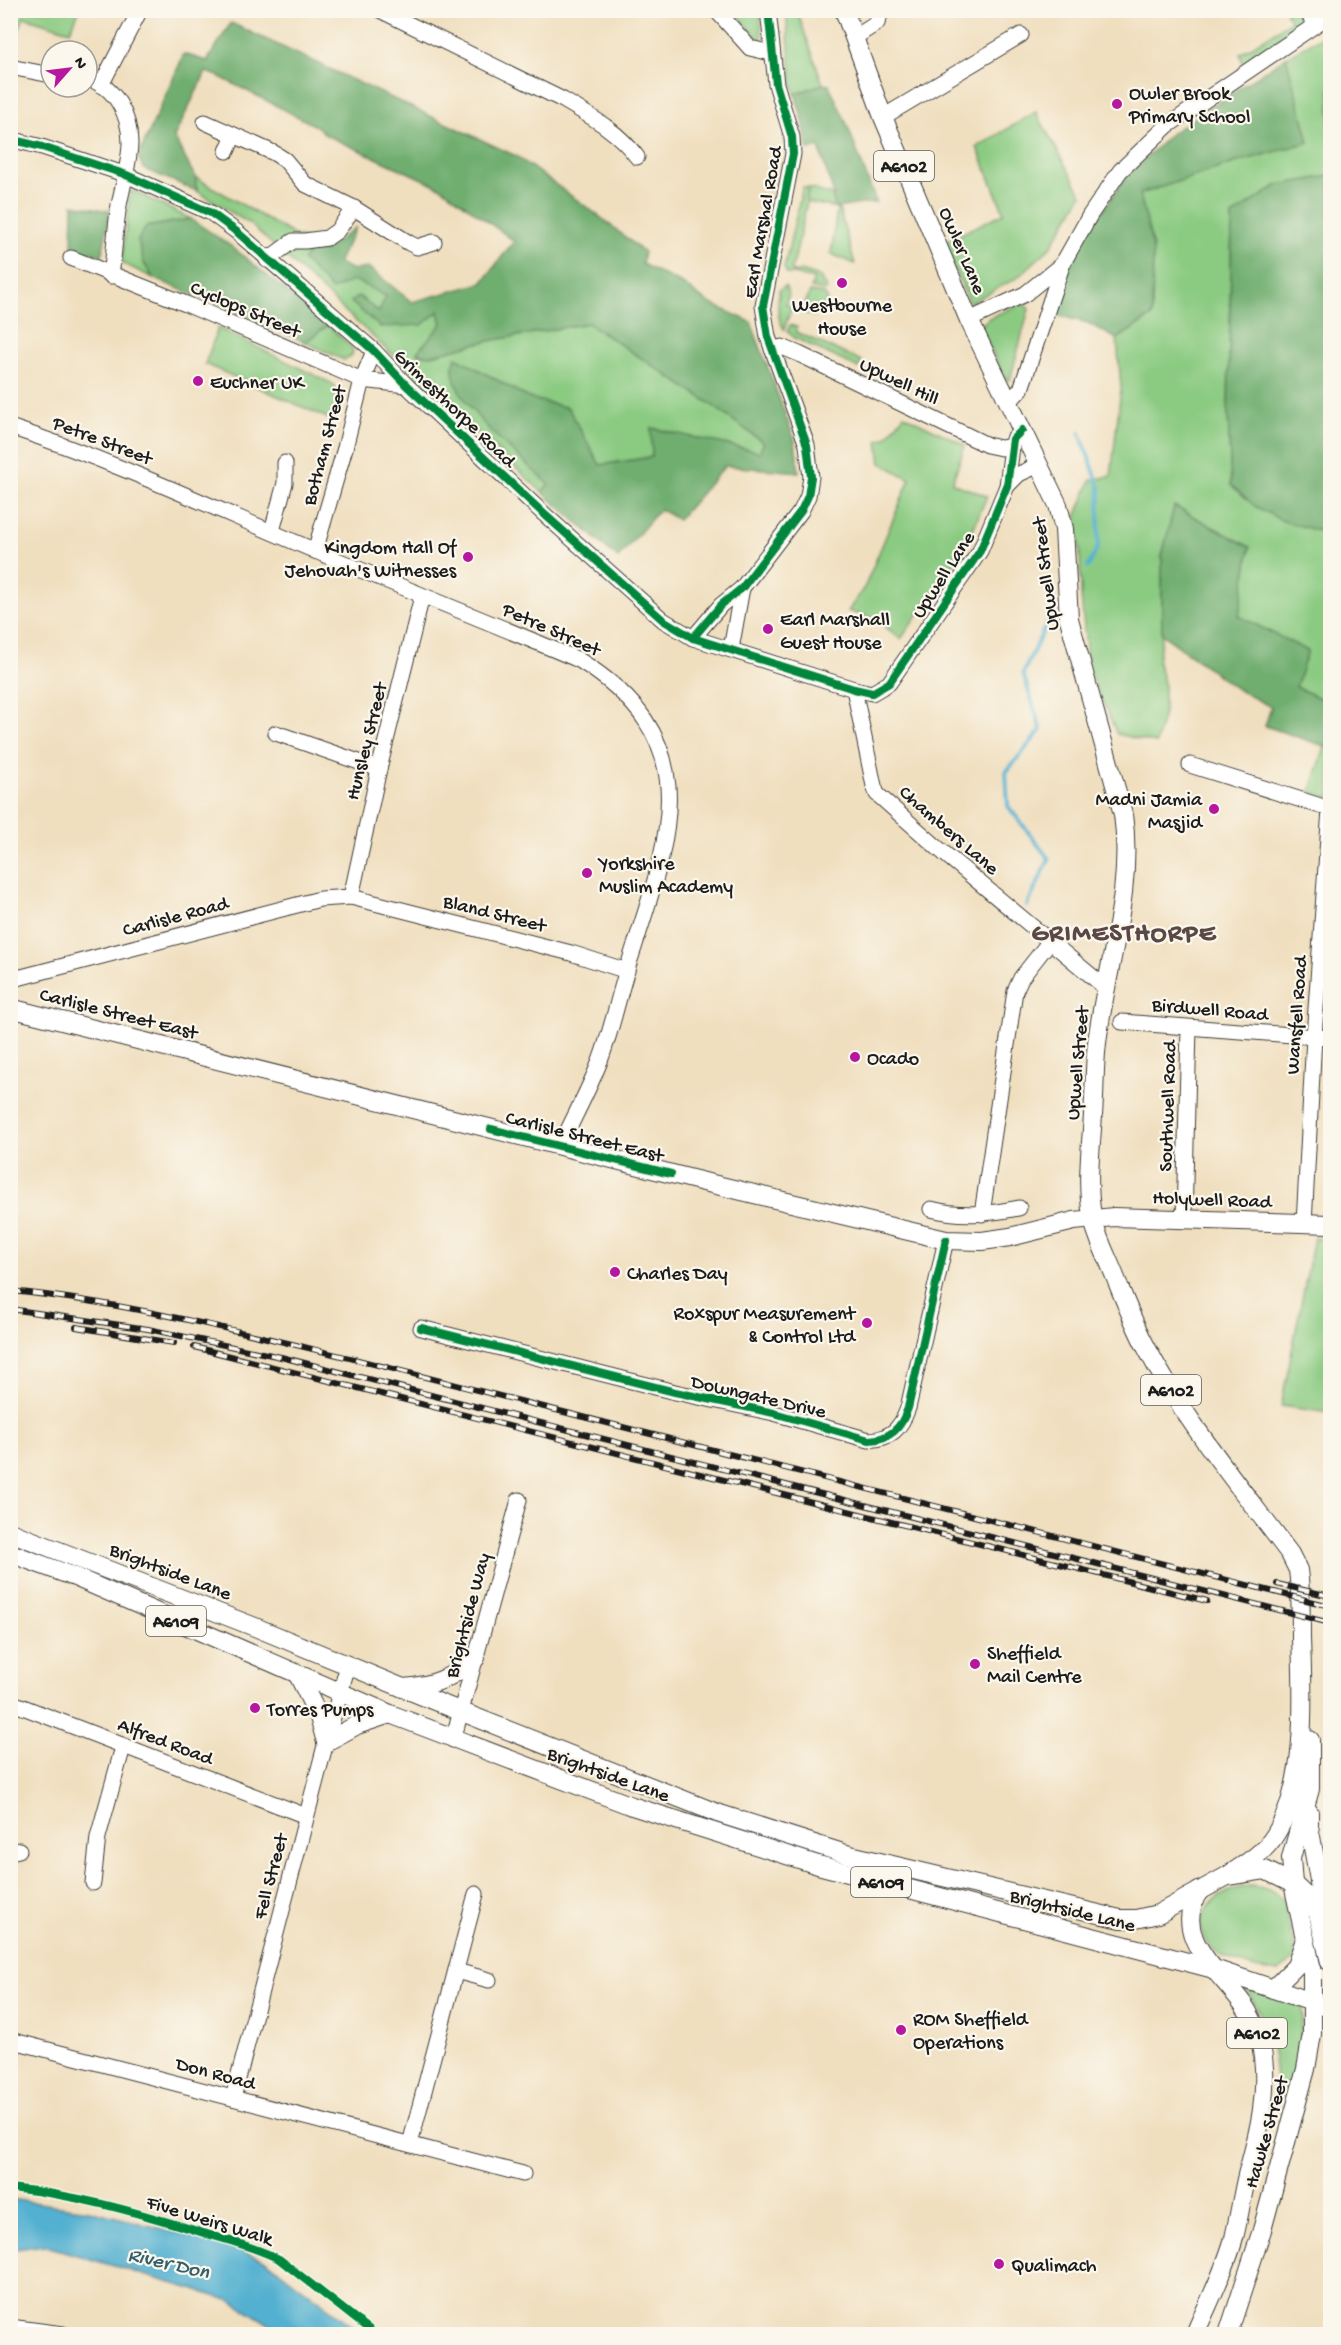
<svg xmlns="http://www.w3.org/2000/svg" width="1341" height="2345" font-family="'Gochi Hand',sans-serif">
<style>
.green{fill:#8aca81;stroke:#53734e;stroke-width:1.5}
.forest{fill:#6fae6f;stroke:#466546;stroke-width:1.5}
.water{fill:#52b0d0;stroke:#376676;stroke-width:1.5}
.lines{fill:none;stroke-linecap:round;stroke-linejoin:round}
.stream{stroke:#52b0d0;stroke-width:4}
.minor-casing{stroke:#3c3934;stroke-width:17}
.major-casing{stroke:#3c3934;stroke-width:20}
.minor{stroke:#fff;stroke-width:15}
.major{stroke:#fff;stroke-width:18}
.rail-casing{stroke:#1c1c1c;stroke-width:6}
.rail{stroke:#fbf7ec;stroke-width:4;stroke-dasharray:11;stroke-linecap:butt}
.cycleway-casing{stroke:#fbf7ec;stroke-width:11}
.cycleway{stroke:#00873e;stroke-width:8}
.poi-dot{fill:#b5179e;stroke:#fbf7ec;stroke-width:2}
.labels{text-anchor:middle;stroke-width:4.5;stroke-linejoin:round;paint-order:stroke}
.shield{fill:#fbf7ec;stroke:#5f5e5a;stroke-width:1.5}
.shield-label{font-size:18px;font-weight:bold;fill:#1c1c1c}
.poi-label{font-size:20px;fill:#1c1c1c;stroke:#fbf7ec;text-anchor:start}
.street-label{font-size:20px;fill:#1c1c1c;stroke:#fbf7ec}
.water-label{font-size:21px;font-style:italic;fill:#345f6d;stroke:#fbf7ec}
.district-label{font-size:26px;font-weight:bold;letter-spacing:1.5px;fill:#5a4847;stroke:#fbf7ec}
</style>
<rect width="100%" height="100%" fill="#fbf7ec"/>
<filter id="ink" filterUnits="userSpaceOnUse"><feTurbulence type="fractalNoise" baseFrequency=".0167" numOctaves="2"/><feDisplacementMap in="SourceGraphic" scale="12" xChannelSelector="R" yChannelSelector="G"/><feConvolveMatrix kernelMatrix="1 2 1 2 8 2 1 2 1" color-interpolation-filters="sRGB"/></filter>
<filter id="wash" filterUnits="userSpaceOnUse"><feTurbulence type="fractalNoise" baseFrequency=".008" numOctaves="4" result="noise"/><feDisplacementMap in="SourceGraphic" scale="24" xChannelSelector="R" yChannelSelector="G"/><feGaussianBlur stdDeviation="1.35" result="paint"/><feColorMatrix in="noise" values="0 0 0 0 0 0 0 0 0 0 0 0 0 0 0 0 0 1.4 0 .05"/><feComposite in="paint" operator="in"/></filter>
<g filter="url(#wash)">
<rect width="100%" height="100%" fill="#f0dfbf"/>
<g class="green">
<polygon points="11,10 79,10 79,11 70,31 24,17 11,51"/>
<polygon points="734,11 760,11 762,41 759,40"/>
<polygon points="786,11 797,11 823,84 795,94 792,83"/>
<polygon points="1285,11 1329,11 1244,67 1240,54 1291,21"/>
<polygon points="1330,32 1330,176 1278,185 1232,216 1228,411 1231,485 1309,527 1330,534 1330,703 1296,687 1307,651 1238,616 1162,556 1162,634 1158,663 1164,682 1164,713 1156,743 1117,734 1088,669 1081,596 1080,552 1076,517 1091,480 1111,476 1121,388 1117,339 1152,316 1140,194 1234,163 1309,142 1286,57"/>
<polygon points="1036,112 1082,195 1050,248 1017,278 970,303 942,243 1004,213 977,147"/>
<polygon points="195,177 294,235 330,247 324,251 354,280 387,296 379,313 359,296 380,327 439,310 442,324 417,353 428,356 478,343 588,323 708,402 764,443 759,452 652,428 652,457 600,465 568,408 529,398 456,358 487,427 550,484 542,492 250,224 197,191"/>
<polygon points="803,187 808,188 806,201 809,188 832,195 836,208 807,202 794,262 791,268 794,273 801,271 821,277 822,282 827,288 825,291 811,288 814,279 793,274 787,274 784,268"/>
<polygon points="130,191 135,192 191,219 146,227 144,263 153,278 122,263"/>
<polygon points="837,209 839,209 855,264 831,254"/>
<path d="M785 286 789 294 786 304 792 307 784 329C776 317 778 304 779 290Z"/>
<polygon points="810,292 824,294 827,298 825,309 818,309 813,316 801,311"/>
<polygon points="1023,303 1029,309 1010,380 1005,379 980,326 989,318"/>
<polygon points="328,325 352,348 353,352 351,357 344,360 305,342"/>
<polygon points="790,325 797,327 796,332 862,361 858,368 795,338 787,331"/>
<polygon points="218,328 333,384 339,393 334,421 205,364"/>
<polygon points="904,415 965,445 952,483 987,496 966,546 901,639 875,619 848,611 865,586 910,479 881,463 878,441 887,437"/>
<polygon points="1325,747 1330,748 1330,798 1310,792"/>
<polygon points="1314,1238 1330,1239 1330,1413 1281,1406"/>
<path d="M1250 1886C1263 1887 1277 1890 1284 1903L1296 1957 1278 1973C1263 1971 1223 1960 1212 1949 1182 1919 1219 1888 1250 1886Z"/>
<path d="M1244 1988 1303 2007 1298 2059 1285 2096 1276 2095C1277 2056 1268 2019 1244 1988Z"/>
</g>
<g class="forest">
<path d="M231 23 516 156 599 216 644 252 642 264 684 285 707 302 751 322 795 441 799 472 725 466 678 520 660 509 618 558 542 492 549 484C523 460 455 407 453 371 452 367 455 361 456 357L529 398 568 408 600 465 652 457 651 428 759 452 764 443 708 402 588 323 478 343 428 356 417 352 442 324 439 311 422 325 380 327 351 302 358 296 379 312 386 296 354 280 332 290 303 260 310 250 324 251 356 227 338 263 353 270 369 268 412 302 482 283 514 241 442 188 326 135 318 127 218 76 206 72 174 137 195 177 197 191 144 169 138 157 184 54 207 61Z"/>
<polygon points="1286,57 1309,142 1234,163 1140,194 1153,248 1152,316 1117,339 1088,323 1052,314 1060,283 1080,243 1126,177 1173,132"/>
<polygon points="823,84 829,85 846,122 876,202 836,208 832,195 834,195 819,147 808,150 803,121 795,94"/>
<polygon points="1330,176 1330,534 1283,521 1256,507 1231,485 1228,411 1232,216 1278,185"/>
<polygon points="73,204 110,211 102,256 72,248"/>
<polygon points="191,219 231,246 328,325 305,342 153,278 144,263 138,240 146,227"/>
<polygon points="1174,506 1250,547 1239,616 1308,651 1296,687 1330,703 1330,748 1265,726 1271,707 1237,689 1162,634 1162,556"/>
</g>
<polygon class="water" points="10,2199 89,2210 225,2245 267,2261 363,2334 285,2334 232,2301 43,2245 11,2250"/>
<g class="lines">
<g class="stream">
<polyline points="1080,433 1100,488 1098,547 1088,567"/>
<polyline points="1027,906 1049,859 1008,806 1006,772 1041,730 1023,673 1045,627 1056,610"/>
</g>
</g>
</g>
<g filter="url(#ink)">
<g class="lines">
<defs>
<g id="minor">
<path d="M380 10 563 100C590 116 618 131 637 157"/>
<polyline points="716,10 750,48 771,53"/>
<polyline points="1306,10 1315,25"/>
<polyline points="854,38 877,23 882,10"/>
<polyline points="10,67 51,75"/>
<path d="M87 79C115 85 130 116 130 143 130 161 121 192 118 211 115 233 114 254 111 276"/>
<polyline points="101,85 140,10"/>
<polyline points="883,117 1021,35"/>
<polyline points="205,122 274,153 285,160 305,184 354,208 409,243 417,247 434,242"/>
<polyline points="10,139 42,147 124,174 211,213 237,232 374,351 406,385 544,514 663,620 693,638 854,689 872,693 889,683 980,551 1007,486 1013,439 1022,430"/>
<polyline points="227,151 234,135"/>
<polyline points="71,258 186,304 362,380 406,385"/>
<polyline points="267,260 293,241 305,241 327,238 337,231 354,208"/>
<polyline points="969,320 1025,294 1061,265"/>
<polyline points="772,349 782,347 799,354 987,445 1001,448 1011,446"/>
<polyline points="1008,403 1021,389 1063,263 1090,215 1120,171 1167,126 1330,15"/>
<path d="M10 427C116 462 216 509 318 552 405 589 492 623 579 660 709 741 670 836 631 957 619 992 612 1032 598 1066 587 1093 573 1119 561 1145"/>
<polyline points="1007,486 1019,474 1039,465"/>
<polyline points="272,531 285,483 285,463"/>
<polyline points="315,551 345,448 362,380 374,351"/>
<polyline points="693,638 721,605 742,588 801,511 808,496 811,477 807,445 768,337 763,306 793,154 792,137 776,84 768,10"/>
<polyline points="731,649 742,588"/>
<polyline points="854,689 874,786 877,794 939,849 1106,988"/>
<polyline points="276,733 379,769"/>
<polyline points="1190,765 1330,809 1314,1037 1304,1224"/>
<polyline points="351,897 379,769 422,596"/>
<polyline points="10,980 320,899 351,897 571,953 627,971"/>
<polyline points="1122,1022 1330,1038"/>
<path d="M931 1209C961 1217 988 1214 1019 1208"/>
<polyline points="982,1214 1015,991 1021,978 1050,941"/>
<polyline points="1184,1220 1189,1028"/>
<path d="M421 1328 675 1392 774 1413 869 1440C891 1439 901 1428 908 1408L946 1240"/>
<polyline points="10,1702 306,1816"/>
<polyline points="453,1740 519,1500"/>
<polyline points="10,1852 19,1850"/>
<polyline points="93,1883 98,1837 123,1747"/>
<polyline points="456,1971 489,1980"/>
<polyline points="10,2040 523,2174"/>
<polyline points="233,2098 326,1742 348,1665"/>
<polyline points="410,2144 476,1894"/>
<polyline points="10,2327 63,2334"/>
</g>
<g id="major">
<path d="M844 10 883 117 969 320 1058 505 1064 529 1069 619 1123 814C1134 891 1106 967 1097 1043 1094 1067 1095 1091 1093 1115 1091 1148 1086 1182 1092 1215 1096 1237 1108 1258 1116 1279 1125 1301 1134 1324 1145 1345 1184 1420 1240 1487 1290 1554L1298 1570C1301 1592 1301 1616 1301 1638 1303 1698 1308 1783 1275 1835 1264 1853 1245 1864 1227 1876"/>
<polyline points="10,1008 704,1182 946,1240 982,1241 1010,1237 1074,1221 1114,1217 1330,1224"/>
<polyline points="10,1532 255,1627 442,1704 717,1813 846,1854 1120,1919 1136,1919 1158,1914 1227,1876 1265,1870 1293,1884 1312,1902 1318,1913 1330,1962"/>
<polyline points="10,1553 75,1577 390,1714 632,1806 818,1865 1214,1969 1330,2008"/>
<polyline points="298,1675 319,1717 326,1742 357,1725 390,1714"/>
<path d="M403 1688C435 1686 451 1678 476 1658"/>
<polyline points="1309,1812 1309,1826 1319,1880 1320,1915"/>
<polyline points="1273,1989 1296,1966 1305,1939"/>
<path d="M1195 2334C1208 2303 1225 2271 1234 2238 1239 2217 1242 2196 1247 2175 1259 2132 1271 2086 1260 2041 1256 2028 1251 2015 1243 2004 1219 1970 1170 1937 1199 1891"/>
<polyline points="1228,2334 1262,2230 1306,2069 1312,2034 1312,1970 1293,1884 1291,1858 1310,1789 1310,1740"/>
</g>
</defs>
<use href="#minor" class="minor-casing"/>
<use href="#major" class="major-casing"/>
<use href="#minor" class="minor"/>
<use href="#major" class="major"/>
<defs>
<g id="rail">
<path d="M10 1291C126 1302 241 1332 354 1359L1330 1606"/>
<polyline points="10,1309 148,1329 281,1357 1330,1623"/>
<polyline points="76,1327 174,1343"/>
<polyline points="194,1347 1207,1601"/>
<polyline points="1277,1584 1330,1596"/>
</g>
</defs>
<use href="#rail" class="rail-casing"/>
<use href="#rail" class="rail"/>
<defs>
<g id="cycleway">
<polyline points="10,139 42,147 124,174 211,213 237,232 374,351 406,385 544,514 663,620 693,638 854,689 872,693 889,683 980,551 1007,486 1013,439 1022,430"/>
<polyline points="693,638 721,605 742,588 801,511 808,496 811,477 807,445 768,337 763,306 793,154 792,137 776,84 768,10"/>
<polyline points="491,1129 671,1174"/>
<path d="M421 1328 675 1392 774 1413 869 1440C891 1439 901 1428 908 1408L946 1240"/>
<path d="M10 2188C72 2194 132 2211 191 2229 221 2239 251 2245 279 2259L375 2334"/>
</g>
</defs>
<use href="#cycleway" class="cycleway-casing"/>
<use href="#cycleway" class="cycleway"/>
</g>
</g>
<g class="poi-dot">
<circle cx="1117" cy="104" r="6"/>
<circle cx="842" cy="283" r="6"/>
<circle cx="198" cy="381" r="6"/>
<circle cx="468" cy="557" r="6"/>
<circle cx="768" cy="629" r="6"/>
<circle cx="1214" cy="809" r="6"/>
<circle cx="587" cy="873" r="6"/>
<circle cx="855" cy="1057" r="6"/>
<circle cx="615" cy="1272" r="6"/>
<circle cx="867" cy="1323" r="6"/>
<circle cx="975" cy="1664" r="6"/>
<circle cx="255" cy="1708" r="6"/>
<circle cx="901" cy="2030" r="6"/>
<circle cx="999" cy="2264" r="6"/>
</g>
<g class="labels">
<g class="shield">
<rect x="874" y="151" width="60" height="30" rx="4.5"/>
<rect x="1141" y="1375" width="60" height="30" rx="4.5"/>
<rect x="146" y="1606" width="60" height="30" rx="4.5"/>
<rect x="851" y="1867" width="60" height="30" rx="4.5"/>
<rect x="1227" y="2018" width="60" height="30" rx="4.5"/>
</g>
<g class="shield-label">
<text x="904" y="172">A6102</text>
<text x="1171" y="1396">A6102</text>
<text x="176" y="1627">A6109</text>
<text x="881" y="1888">A6109</text>
<text x="1257" y="2039">A6102</text>
</g>
<g class="poi-label">
<text x="1129" y="99">Owler Brook<tspan x="1129" dy="23">Primary School</tspan></text>
<text x="842" y="311" text-anchor="middle">Westbourne<tspan x="842" dy="23">House</tspan></text>
<text x="210" y="388">Euchner UK</text>
<text x="456" y="553" text-anchor="end">Kingdom Hall Of<tspan x="456" dy="23">Jehovah's Witnesses</tspan></text>
<text x="780" y="625">Earl Marshall<tspan x="780" dy="23">Guest House</tspan></text>
<text x="1202" y="805" text-anchor="end">Madni Jamia<tspan x="1202" dy="23">Masjid</tspan></text>
<text x="599" y="869">Yorkshire<tspan x="599" dy="23">Muslim Academy</tspan></text>
<text x="867" y="1064">Ocado</text>
<text x="627" y="1279">Charles Day</text>
<text x="855" y="1319" text-anchor="end">Roxspur Measurement<tspan x="855" dy="23">&amp; Control Ltd</tspan></text>
<text x="987" y="1659">Sheffield<tspan x="987" dy="23">Mail Centre</tspan></text>
<text x="267" y="1715">Torres Pumps</text>
<text x="913" y="2025">ROM Sheffield<tspan x="913" dy="23">Operations</tspan></text>
<text x="1011" y="2271">Qualimach</text>
</g>
<g class="street-label">
<text transform="translate(761 222) rotate(-80)" y="7">Earl Marshal Road</text>
<text transform="translate(964 250) rotate(67)" y="7">Owler Lane</text>
<text transform="translate(246 308) rotate(23)" y="7">Cyclops Street</text>
<text transform="translate(900 380) rotate(26)" y="7">Upwell Hill</text>
<text transform="translate(456 407) rotate(44)" y="7">Grimesthorpe Road</text>
<text transform="translate(103 439) rotate(21)" y="7">Petre Street</text>
<text transform="translate(323 445) rotate(-75)" y="7">Botham Street</text>
<text transform="translate(942 574) rotate(-57)" y="7">Upwell Lane</text>
<text transform="translate(1044 574) rotate(-97)" y="7">Upwell Street</text>
<text transform="translate(552 628) rotate(24)" y="7">Petre Street</text>
<text transform="translate(365 741) rotate(-76)" y="7">Hunsley Street</text>
<text transform="translate(950 829) rotate(41)" y="7">Chambers Lane</text>
<text transform="translate(495 912) rotate(14)" y="7">Bland Street</text>
<text transform="translate(175 915) rotate(-15)" y="7">Carlisle Road</text>
<text transform="translate(1210 1008) rotate(5)" y="7">Birdwell Road</text>
<text transform="translate(119 1012) rotate(14)" y="7">Carlisle Street East</text>
<text transform="translate(1295 1015) rotate(-86)" y="7">Wansfell Road</text>
<text transform="translate(1076 1063) rotate(-85)" y="7">Upwell Street</text>
<text transform="translate(1166 1106) rotate(-88)" y="7">Southwell Road</text>
<text transform="translate(585 1135) rotate(14)" y="7">Carlisle Street East</text>
<text transform="translate(1212 1198) rotate(2)" y="7">Holywell Road</text>
<text transform="translate(759 1395) rotate(13)" y="7">Downgate Drive</text>
<text transform="translate(171 1570) rotate(21)" y="7">Brightside Lane</text>
<text transform="translate(466 1615) rotate(-75)" y="7">Brightside Way</text>
<text transform="translate(166 1740) rotate(21)" y="7">Alfred Road</text>
<text transform="translate(609 1773) rotate(20)" y="7">Brightside Lane</text>
<text transform="translate(269 1876) rotate(-75)" y="7">Fell Street</text>
<text transform="translate(1073 1909) rotate(14)" y="7">Brightside Lane</text>
<text transform="translate(216 2072) rotate(15)" y="7">Don Road</text>
<text transform="translate(1265 2132) rotate(-74)" y="7">Hawke Street</text>
<text transform="translate(210 2219) rotate(17)" y="7">Five Weirs Walk</text>
</g>
<g class="water-label">
<text transform="translate(169 2262) rotate(13)" y="7">River Don</text>
</g>
<g class="district-label">
<text x="1124" y="940">GRIMESTHORPE</text>
</g>
</g>
<rect width="1341" height="2345" fill="none" stroke="#fbf7ec" stroke-width="36"/>
<g transform="translate(69 69) rotate(62)"><circle r="28" fill="#fbf7ec" stroke="#a29f99" stroke-width="1.5"/>
<path d="M0-4.5L10 22L0 15L-10 22Z" fill="#b5179e"/>
<text y="-9" font-size="16" font-weight="bold" text-anchor="middle" fill="#1c1c1c">N</text>
</g>
</svg>
